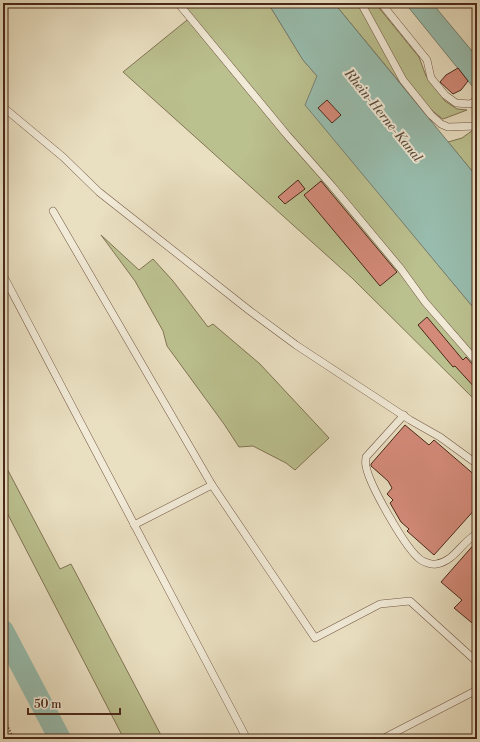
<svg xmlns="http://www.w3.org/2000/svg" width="480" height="742" font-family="'Libre Bodoni',serif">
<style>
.green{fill:#bbc08f;stroke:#827454}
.water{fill:#98bdae;stroke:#798172}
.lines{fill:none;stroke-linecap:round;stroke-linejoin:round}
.river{stroke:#98bdae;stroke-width:22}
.building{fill:#d38a79;stroke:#4a2819}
.service-casing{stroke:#725643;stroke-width:8}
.path{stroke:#4a2819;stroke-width:2;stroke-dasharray:1 2;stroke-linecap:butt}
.service{stroke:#f1ead7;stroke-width:7}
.labels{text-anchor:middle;stroke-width:4;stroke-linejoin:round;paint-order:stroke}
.water-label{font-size:13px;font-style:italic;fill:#5e4d3e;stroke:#f1ead7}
</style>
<rect width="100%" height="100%" fill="#e9dfc1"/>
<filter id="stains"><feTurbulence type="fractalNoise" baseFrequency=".005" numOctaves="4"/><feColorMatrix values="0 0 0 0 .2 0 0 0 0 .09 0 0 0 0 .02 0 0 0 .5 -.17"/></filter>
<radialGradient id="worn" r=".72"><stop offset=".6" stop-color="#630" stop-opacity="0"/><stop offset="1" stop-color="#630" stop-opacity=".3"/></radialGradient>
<g class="green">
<polygon points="183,3 268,3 303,60 317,76 314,115 477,312 477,402 352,278 123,72 192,16"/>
<polygon points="334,3 358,3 406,90"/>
<path d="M363 3H375L419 57 426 76 445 101 457 109 467 110 443 119C407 95 383 40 363 3Z"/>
<polygon points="473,130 477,131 477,177 448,142 462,138"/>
<polygon points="101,235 139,270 153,259 173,281 208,327 213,324 260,364 329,438 295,470 286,463 253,446 239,447 224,424 167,346 163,331 135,281"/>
<polygon points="3,461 60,569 71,564 163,739 124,739 3,505"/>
</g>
<g class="water">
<polygon points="268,3 334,3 477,177 477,312 305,105 317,76 303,60"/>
<polygon points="405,3 432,3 477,57 477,92"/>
</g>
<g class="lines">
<polyline class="river" points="3,631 60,739"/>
</g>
<g class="building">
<polygon points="458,68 468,81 461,90 453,94 440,82 446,75"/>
<polygon points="327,100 341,115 332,123 318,108"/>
<polygon points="298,180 305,189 285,204 278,197"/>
<polygon points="321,181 397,272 380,286 304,195"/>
<polygon points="427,317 463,360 466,357 473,365 477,367 477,390 455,366 453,367 418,325"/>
<polygon points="405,425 429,445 434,440 477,477 477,507 434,555 407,531 409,529 401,522 390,503 393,500 387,494 392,488 388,481 371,466 371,464"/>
<polygon points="477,541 477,627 454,608 462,600 441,582"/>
</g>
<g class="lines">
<defs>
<g id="service">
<polyline points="178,3 287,135 332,186 401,269 425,302 477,362"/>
<polyline points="361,3 403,80 431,115 441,124 448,127 477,126"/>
<polyline points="381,3 427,60 431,78 445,95 456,103 470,104 477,100"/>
<polyline points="3,107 63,157 99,192 250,311 296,345 410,420 440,437 477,464"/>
<polyline points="53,211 212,485 315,638 380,604 410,601 477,662"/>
<polyline points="3,275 247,739"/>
<path d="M404 415 366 457C366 459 365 463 366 466 369 484 406 550 421 560 424 562 432 565 436 564 454 562 462 541 477 534"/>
<polyline points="134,525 212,485"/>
<polyline points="382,739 477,690"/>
</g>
</defs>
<use href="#service" class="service-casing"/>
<polyline class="path" points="3,717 14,739"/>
<use href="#service" class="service"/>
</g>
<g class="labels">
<g class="water-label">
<text transform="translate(384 115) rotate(51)" y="5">Rhein-Herne-Kanal</text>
</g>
</g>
<rect width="480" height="742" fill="none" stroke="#e9dfc1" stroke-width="16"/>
<rect x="4" y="4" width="472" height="734" fill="none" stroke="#4a2819" stroke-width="2"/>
<rect x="8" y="8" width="464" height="726" fill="none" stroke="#4a2819"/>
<path d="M28 708v6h92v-6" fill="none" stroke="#4a2819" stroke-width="2"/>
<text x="34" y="708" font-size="12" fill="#4a2819" stroke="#f1ead7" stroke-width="3" paint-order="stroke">50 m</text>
<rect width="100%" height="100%" filter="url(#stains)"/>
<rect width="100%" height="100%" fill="url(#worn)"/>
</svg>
